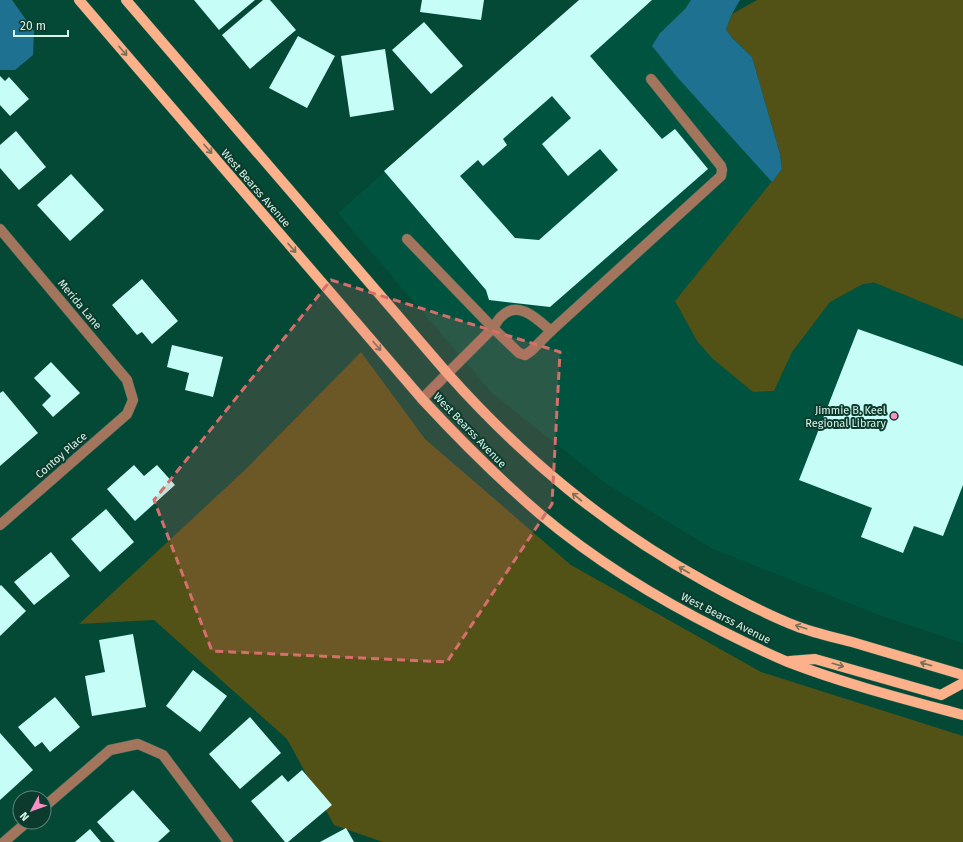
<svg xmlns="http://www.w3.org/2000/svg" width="963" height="842" font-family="'Fira Sans',sans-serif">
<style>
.built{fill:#00543f}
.green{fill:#525216}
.water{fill:#1e7190}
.building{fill:#c6fdf7;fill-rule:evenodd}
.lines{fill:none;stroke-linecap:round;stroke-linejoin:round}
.minor-casing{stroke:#2a6756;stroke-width:11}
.major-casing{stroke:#2a6756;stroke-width:11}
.minor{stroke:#a3755d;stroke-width:10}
.major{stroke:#fcb18a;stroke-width:10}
.oneway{stroke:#787057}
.marked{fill:#d66f6b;fill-opacity:0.2;stroke:#d66f6b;stroke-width:3;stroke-dasharray:8 5;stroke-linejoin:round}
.poi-dot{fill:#fa8fc6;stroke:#0c3b2d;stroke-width:1.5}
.labels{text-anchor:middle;stroke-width:4;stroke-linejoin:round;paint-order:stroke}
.street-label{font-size:11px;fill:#d6f3e7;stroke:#0c3b2d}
.poi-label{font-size:11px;fill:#d6f3e7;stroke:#0c3b2d;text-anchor:end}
</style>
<rect width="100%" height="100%" fill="#044836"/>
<polygon class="built" points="581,0 691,0 685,9 660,33 677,77 772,182 675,301 697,341 753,392 774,391 792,352 830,302 863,284 872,283 873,281 963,319 963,643 879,615 711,548 608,485 492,393 338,213"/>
<g class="green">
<polygon points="757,0 963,0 963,319 873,282 872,283 863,284 830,302 792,352 774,391 753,392 713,359 697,341 675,301 782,169 780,154 752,57 732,38 726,29 732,14"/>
<polygon points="361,352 425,439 571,565 761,672 963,736 963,842 383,842 334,825 287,739 154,620 79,624 245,470"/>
</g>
<g class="water">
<polygon points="0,0 12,0 34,31 33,55 15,70 0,70"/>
<polygon points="691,0 740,0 732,14 726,29 732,38 752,57 780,154 782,169 772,182 677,77 652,46 660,33 685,9"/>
</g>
<g class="building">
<polygon points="194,0 255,0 219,30"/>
<polygon points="263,0 270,0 296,30 250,69 222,35"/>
<polygon points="422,0 484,0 481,20 420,12"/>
<path d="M579 0H652L590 56 662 139 675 129 708 169 550 307 489 300 486 290 384 171ZM552 96 571 118 542 144 568 176 600 149 618 170 539 240 515 238 460 176 478 160 483 166 507 145 503 139Z"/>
<polygon points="424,22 463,66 431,94 392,50"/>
<polygon points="298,36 335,56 307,108 269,88"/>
<polygon points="385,49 394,110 350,117 341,56"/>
<polygon points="0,76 5,81 9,77 29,99 10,116 0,105"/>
<polygon points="16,131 46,167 19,190 0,168 0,145"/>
<polygon points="71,174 104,210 70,241 37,205"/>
<polygon points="142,279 178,321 152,344 142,332 137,335 112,305"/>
<polygon points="858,329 963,366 963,485 943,536 914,526 903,553 861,537 872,508 799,480"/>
<polygon points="172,345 223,357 213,397 185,390 189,373 167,367"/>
<polygon points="51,362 80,393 53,417 42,405 51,396 34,378"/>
<polygon points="3,391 38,433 0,466 0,393"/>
<polygon points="134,465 144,476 157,465 175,485 135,521 107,489"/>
<polygon points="106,509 134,542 100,572 71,539"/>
<polygon points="51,552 70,576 34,605 14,582"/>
<polygon points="1,585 26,611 0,636 0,586"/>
<polygon points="133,634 146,707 92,716 85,676 105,672 99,640"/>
<polygon points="193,670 227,696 200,732 166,706"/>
<polygon points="55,697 80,727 50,752 42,742 35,747 18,727"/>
<polygon points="250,717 281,753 240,789 209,754"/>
<polygon points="0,733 33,770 0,800"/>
<polygon points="302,770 332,805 288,842 285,842 251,801 282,775 288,782"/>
<polygon points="133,790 170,831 158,842 115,842 97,822"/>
<polygon points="346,828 354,842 320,842"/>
<polygon points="90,829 101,842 75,842"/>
</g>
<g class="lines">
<defs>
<g id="minor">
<polyline points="0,229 127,380 133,400 127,414 0,525"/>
<path d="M407 239 493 328C496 324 498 319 502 316 519 299 539 321 551 331"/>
<polyline points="422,399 493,328 519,353 525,355 531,351 551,331 721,176 722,170 721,166 651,79"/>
<polyline points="44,807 110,750 138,744 163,755 228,842"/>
<polyline points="4,842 27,822"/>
</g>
<g id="major">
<path d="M79 0 422 399C460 440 499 479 541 515 596 561 658 599 722 631 744 642 766 653 788 662 845 684 904 699 963 715"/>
<path d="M126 0 448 374C524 459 606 527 706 582 735 598 765 614 796 626 814 633 833 637 852 642 889 653 926 664 963 675"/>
<polyline points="790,661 815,659 941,695 963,683"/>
</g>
</defs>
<use href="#minor" class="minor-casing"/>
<use href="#major" class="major-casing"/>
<use href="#minor" class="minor"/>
<use href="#major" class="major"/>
</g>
<defs><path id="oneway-shaft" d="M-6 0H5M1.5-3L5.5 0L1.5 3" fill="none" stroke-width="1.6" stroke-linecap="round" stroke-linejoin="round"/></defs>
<g class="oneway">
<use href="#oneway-shaft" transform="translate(123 51) rotate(49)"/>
<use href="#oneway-shaft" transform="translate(208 149) rotate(49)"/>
<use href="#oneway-shaft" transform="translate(292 248) rotate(49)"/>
<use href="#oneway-shaft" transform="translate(377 346) rotate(49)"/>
<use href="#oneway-shaft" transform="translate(577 497) rotate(-141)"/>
<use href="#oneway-shaft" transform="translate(684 570) rotate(-150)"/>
<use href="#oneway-shaft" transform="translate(801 627) rotate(-162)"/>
<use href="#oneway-shaft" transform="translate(926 664) rotate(-164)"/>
<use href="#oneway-shaft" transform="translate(838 665) rotate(16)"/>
</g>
<path class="marked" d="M331 280 560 352 552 504 447 662 212 651 154 500Z"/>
<circle class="poi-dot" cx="894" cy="416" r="4"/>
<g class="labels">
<g class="street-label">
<text transform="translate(256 188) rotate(49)" y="4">West Bearss Avenue</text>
<text transform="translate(80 304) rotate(50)" y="4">Merida Lane</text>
<text transform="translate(470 430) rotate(46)" y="4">West Bearss Avenue</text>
<text transform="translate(61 455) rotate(-41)" y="4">Contoy Place</text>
<text transform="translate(726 618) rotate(27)" y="4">West Bearss Avenue</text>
</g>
<g class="poi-label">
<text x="886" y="414">Jimmie B. Keel<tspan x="886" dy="13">Regional Library</tspan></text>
</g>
</g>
<g transform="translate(32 810) rotate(229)"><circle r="19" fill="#0c3b2d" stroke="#5d8577"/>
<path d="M0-3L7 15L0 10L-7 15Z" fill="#fa8fc6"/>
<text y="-6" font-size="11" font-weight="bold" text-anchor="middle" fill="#d6f3e7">N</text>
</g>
<path d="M14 30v6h54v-6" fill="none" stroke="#d6f3e7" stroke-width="2"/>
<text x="20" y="30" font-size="12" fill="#d6f3e7" stroke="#0c3b2d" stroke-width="3" paint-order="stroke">20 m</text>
</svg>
